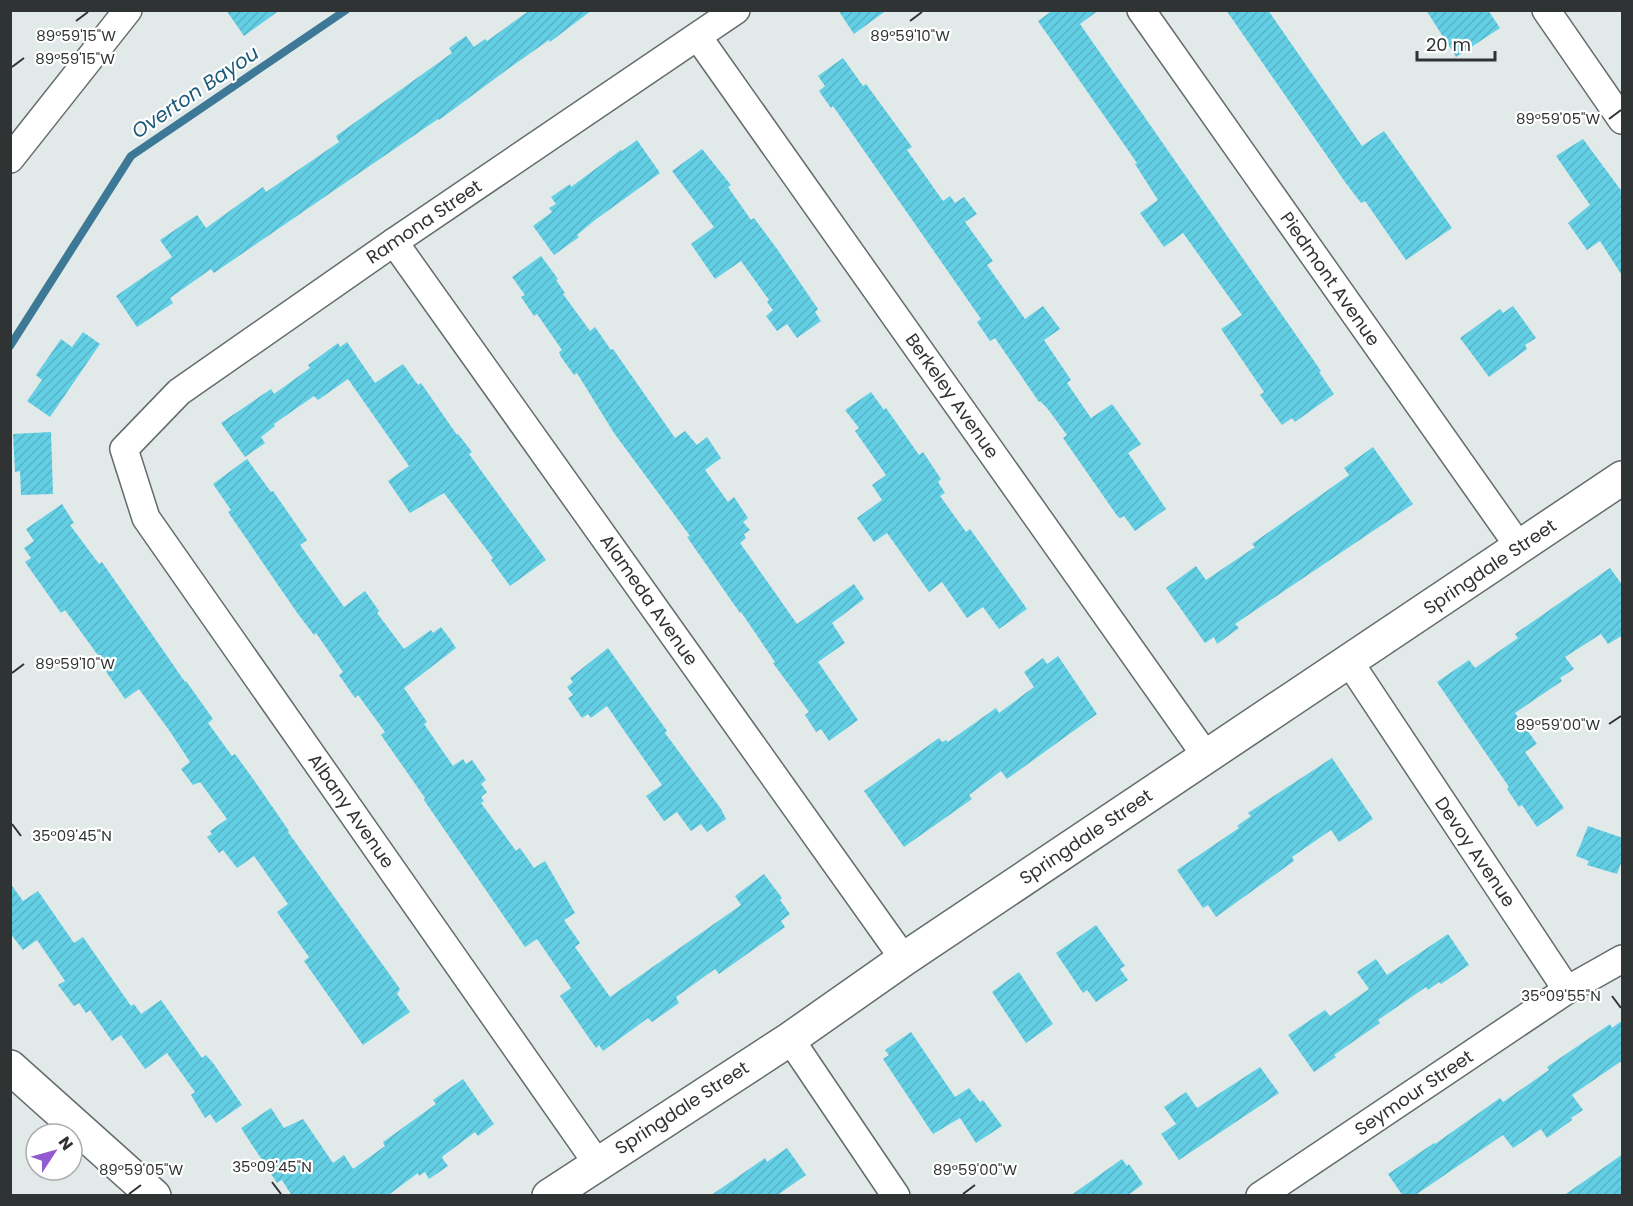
<svg xmlns="http://www.w3.org/2000/svg" width="1633" height="1206" font-family="Poppins,sans-serif">
<style>
.lines{fill:none;stroke-linecap:round;stroke-linejoin:round}
.stream{stroke:#3d7896;stroke-width:8}
.building{fill:url(#building-hatch)}
.minor-casing{stroke:#646b6b;stroke-width:30}
.tertiary-casing{stroke:#646b6b;stroke-width:36}
.minor{stroke:#fff;stroke-width:27}
.tertiary{stroke:#fff;stroke-width:33}
.ticks{fill:none;stroke:#303333;stroke-width:2}
.labels{text-anchor:middle;stroke-width:4.5;stroke-linejoin:round;paint-order:stroke}
.street-label{font-size:18px;fill:#303333;stroke:#fff}
.water-label{font-size:20px;font-style:italic;fill:#1c5a79;stroke:#fff}
.ticks-label{font-size:15px;text-anchor:middle;fill:#303333;stroke:#fff;stroke-width:4.5;stroke-linejoin:round;paint-order:stroke}
</style>
<defs>
<pattern id="building-hatch" width="6" height="6" patternUnits="userSpaceOnUse" patternTransform="scale(1.5)"><rect width="6" height="6" fill="#63cfe4"/><path d="M-1 1l2-2M0 6l6-6M5 7l2-2" fill="none" stroke="#56b2c4"/></pattern>
</defs>
<rect width="100%" height="100%" fill="#e1eae9"/>
<g class="lines">
<polyline class="stream" points="10,346 131,156 346,10"/>
</g>
<g class="building">
<polygon points="226,10 280,10 244,36"/>
<polygon points="530,10 592,10 550,42 549,40 508,69 439,120 438,119 214,273 211,269 170,298 173,303 137,327 116,296 172,257 160,240 197,215 206,228 263,187 266,192 339,142 336,136 452,53 449,48 466,36 474,47 485,39 487,41"/>
<polygon points="838,10 887,10 854,34"/>
<polygon points="1053,10 1099,10 1080,24 1321,371 1319,372 1334,394 1295,422 1292,418 1282,425 1260,395 1264,392 1221,329 1242,315 1183,233 1164,247 1140,213 1158,200 1135,164 1137,163 1038,21"/>
<polygon points="1226,10 1268,10 1362,146 1384,131 1452,228 1406,260 1365,201 1361,203 1345,182"/>
<polygon points="1426,10 1488,10 1500,28 1456,57"/>
<polygon points="843,58 863,86 866,84 912,147 907,150 943,201 950,196 955,203 964,197 977,214 965,222 993,261 987,265 1025,319 1043,306 1060,329 1044,340 1071,380 1067,383 1091,418 1112,404 1141,444 1128,453 1166,509 1135,531 1124,516 1120,518 1118,517 1063,438 1067,435 1047,408 1040,401 1039,402 995,338 990,341 977,322 981,319 833,106 831,108 819,91 825,86 818,76"/>
<polygon points="1583,139 1623,193 1623,277 1600,241 1587,250 1568,223 1590,205 1556,156"/>
<polygon points="637,140 660,173 595,220 577,235 579,237 554,255 533,226 552,212 549,208 556,204 551,197 570,184 571,187 621,150 622,151"/>
<polygon points="702,149 731,185 728,187 751,220 754,218 777,249 818,309 815,312 821,321 797,338 787,324 777,331 766,316 773,310 767,302 769,300 741,261 715,279 691,244 714,227 672,171"/>
<polygon points="541,256 558,279 556,280 565,293 563,294 590,331 595,327 611,350 613,349 675,438 685,431 697,445 707,437 721,458 705,470 728,502 734,497 748,518 743,522 750,530 744,534 746,538 740,543 797,624 854,584 864,599 832,623 845,643 818,662 858,720 829,741 821,729 816,732 805,715 809,712 773,663 775,662 741,612 740,613 687,537 690,536 614,433 577,373 574,375 561,357 559,352 562,350 537,314 534,316 521,297 525,295 512,277"/>
<polygon points="1513,306 1536,338 1525,345 1527,349 1489,377 1460,338 1500,309 1503,313"/>
<polygon points="83,332 100,344 50,417 27,401 42,380 36,375 61,339 72,347"/>
<polygon points="347,342 375,383 403,364 418,385 421,383 457,435 458,434 472,452 469,454 546,560 510,586 491,560 493,558 444,493 410,513 388,481 409,466 348,379 318,400 314,396 274,424 275,426 261,437 265,443 245,457 221,423 271,389 274,394 310,368 308,365 338,343 340,347"/>
<polygon points="871,392 884,410 886,408 919,455 923,452 941,479 938,482 945,493 940,496 966,532 970,529 1027,609 999,629 983,607 967,618 942,582 929,592 887,533 874,542 857,518 882,500 872,485 886,475 855,431 859,428 845,410"/>
<polygon points="51,432 53,494 21,495 20,471 15,472 13,434"/>
<polygon points="1373,447 1413,504 1235,624 1239,628 1217,644 1214,637 1205,643 1166,588 1196,566 1206,580 1255,547 1252,544 1349,475 1344,468"/>
<polygon points="247,459 271,492 273,491 307,540 300,545 344,607 365,591 379,611 377,613 404,649 431,630 433,633 441,627 450,639 456,648 404,688 427,722 424,724 453,766 463,759 466,764 472,760 486,780 481,784 487,792 481,797 484,801 481,803 516,851 520,848 534,868 545,861 575,913 564,920 580,943 575,947 610,997 741,905 735,896 764,874 782,898 780,900 790,914 781,921 785,927 719,974 715,969 676,997 679,1003 652,1022 648,1018 603,1051 599,1045 596,1048 560,996 571,988 537,939 525,947 424,800 425,798 381,735 385,732 358,695 355,698 339,675 343,672 316,633 314,635 298,614 228,512 231,510 213,484"/>
<polygon points="62,504 74,523 70,525 99,564 102,562 185,682 186,681 213,719 208,723 232,756 235,754 251,776 289,831 288,832 400,989 397,994 410,1012 363,1045 304,961 309,957 277,912 288,904 254,856 237,868 223,850 219,853 207,837 212,834 210,831 227,819 200,782 193,785 181,769 190,762 171,733 139,689 125,699 98,660 100,658 65,610 61,613 25,562 31,558 24,548 34,541 26,529"/>
<polygon points="1610,568 1623,586 1623,635 1608,644 1601,634 1565,657 1574,669 1560,678 1562,681 1515,713 1537,744 1525,752 1564,808 1537,827 1522,805 1519,807 1507,789 1509,787 1437,682 1469,660 1475,668 1518,638 1515,634"/>
<polygon points="608,648 667,731 665,733 721,809 726,819 707,832 701,824 691,831 677,812 664,821 646,796 662,785 607,706 591,718 588,714 582,718 568,698 573,695 567,687 573,682 570,678"/>
<polygon points="1058,656 1097,714 1007,779 1001,771 969,795 972,799 904,847 864,791 939,738 942,742 946,740 948,742 996,708 999,713 1034,687 1024,672 1043,658 1047,664"/>
<polygon points="1332,758 1373,819 1339,842 1331,830 1292,857 1294,861 1216,917 1208,905 1203,908 1177,870 1239,828 1237,826 1251,816 1248,813"/>
<polygon points="1588,826 1623,838 1623,858 1617,874 1587,865 1589,861 1576,856"/>
<polygon points="10,883 23,901 38,891 74,943 83,937 131,1006 134,1004 141,1014 161,1000 202,1058 206,1055 213,1063 242,1105 216,1123 210,1114 205,1118 191,1095 195,1092 167,1053 145,1069 121,1035 112,1041 90,1010 86,1013 79,1003 74,1006 58,985 65,981 37,940 23,950 10,933"/>
<polygon points="1096,925 1125,966 1120,969 1128,980 1096,1002 1087,990 1083,993 1056,953"/>
<polygon points="1448,934 1469,965 1441,984 1439,982 1428,990 1426,987 1378,1020 1380,1023 1334,1055 1336,1057 1314,1072 1288,1035 1325,1010 1330,1016 1369,989 1357,972 1376,959 1387,975"/>
<polygon points="1019,972 1053,1024 1026,1043 992,992"/>
<polygon points="1623,1020 1623,1060 1572,1095 1583,1110 1571,1118 1572,1120 1547,1138 1541,1129 1513,1148 1503,1135 1414,1196 1403,1196 1388,1174 1434,1143 1435,1144 1500,1098 1503,1102 1549,1070 1547,1067 1610,1024 1612,1028"/>
<polygon points="911,1032 955,1097 969,1088 980,1102 983,1100 1002,1126 976,1143 960,1118 933,1134 883,1059 889,1055 885,1050"/>
<polygon points="1260,1067 1279,1093 1179,1160 1161,1134 1176,1124 1164,1107 1186,1092 1197,1108"/>
<polygon points="463,1079 494,1124 478,1136 475,1132 443,1156 442,1158 448,1166 429,1179 425,1172 419,1176 418,1173 387,1196 292,1196 282,1180 277,1183 241,1128 271,1108 284,1128 303,1119 333,1163 344,1155 353,1169 385,1146 383,1142 436,1104 433,1100"/>
<polygon points="787,1148 806,1175 776,1196 710,1196 765,1158 767,1162"/>
<polygon points="1623,1154 1623,1196 1563,1196"/>
<polygon points="1122,1159 1127,1166 1129,1164 1143,1184 1127,1196 1070,1196"/>
</g>
<g class="lines">
<defs>
<g id="minor">
<polyline points="1141,10 1520,548"/>
<polyline points="1546,10 1622,120"/>
<polyline points="698,37 1206,756"/>
<polyline points="10,159 128,10"/>
<polyline points="394,242 904,959"/>
<polyline points="1348,660 1567,990"/>
<polyline points="790,1039 896,1196"/>
<polyline points="597,1163 146,518 124,449 179,392 394,242 736,10"/>
<polyline points="1260,1196 1567,990 1622,959"/>
</g>
<g id="tertiary">
<polyline points="10,1067 154,1196"/>
<polyline points="549,1196 790,1039 904,959 1622,478"/>
</g>
</defs>
<use href="#minor" class="minor-casing"/>
<use href="#tertiary" class="tertiary-casing"/>
<use href="#minor" class="minor"/>
<use href="#tertiary" class="tertiary"/>
</g>
<path class="ticks" d="M76 21 88 12M910 21 922 12M12 67 24 58M1609 119 1621 110M12 673 24 664M1609 724 1621 716M12 824 21 836M1612 996 1621 1008M272 1182 281 1194M129 1194 141 1185M963 1194 975 1185"/>
<g class="labels">
<g class="street-label">
<text transform="translate(424 222) rotate(-34)" y="6">Ramona Street</text>
<text transform="translate(1330 279) rotate(55)" y="6">Piedmont Avenue</text>
<text transform="translate(952 396) rotate(55)" y="6">Berkeley Avenue</text>
<text transform="translate(1490 567) rotate(-34)" y="6">Springdale Street</text>
<text transform="translate(649 600) rotate(55)" y="6">Alameda Avenue</text>
<text transform="translate(351 811) rotate(55)" y="6">Albany Avenue</text>
<text transform="translate(1086 837) rotate(-34)" y="6">Springdale Street</text>
<text transform="translate(1475 852) rotate(56)" y="6">Devoy Avenue</text>
<text transform="translate(1414 1093) rotate(-34)" y="6">Seymour Street</text>
<text transform="translate(682 1108) rotate(-33)" y="6">Springdale Street</text>
</g>
<g class="water-label">
<text transform="translate(195 92) rotate(-34)" y="7">Overton Bayou</text>
</g>
</g>
<g class="ticks-label">
<text x="76" y="41">89°59'15"W</text>
<text x="910" y="41">89°59'10"W</text>
<text x="75" y="64">89°59'15"W</text>
<text x="1558" y="124">89°59'05"W</text>
<text x="75" y="669">89°59'10"W</text>
<text x="1558" y="730">89°59'00"W</text>
<text x="72" y="841">35°09'45"N</text>
<text x="1561" y="1001">35°09'55"N</text>
<text x="272" y="1172">35°09'45"N</text>
<text x="141" y="1175">89°59'05"W</text>
<text x="975" y="1175">89°59'00"W</text>
</g>
<rect width="1633" height="1206" fill="none" stroke="#303333" stroke-width="24"/>
<g transform="translate(54 1152) rotate(54)"><circle r="28" fill="#ffffff" stroke="#acadad" stroke-width="1.5"/>
<path d="M0-4.5L10 22L0 15L-10 22Z" fill="#945ad1"/>
<text y="-9" font-size="16" font-weight="bold" text-anchor="middle" fill="#303333">N</text>
</g>
<path d="M1417 51v9h78v-9" fill="none" stroke="#303333" stroke-width="3"/>
<text x="1426" y="51" font-size="18" fill="#303333" stroke="#ffffff" stroke-width="4.5" paint-order="stroke">20 m</text>
</svg>
